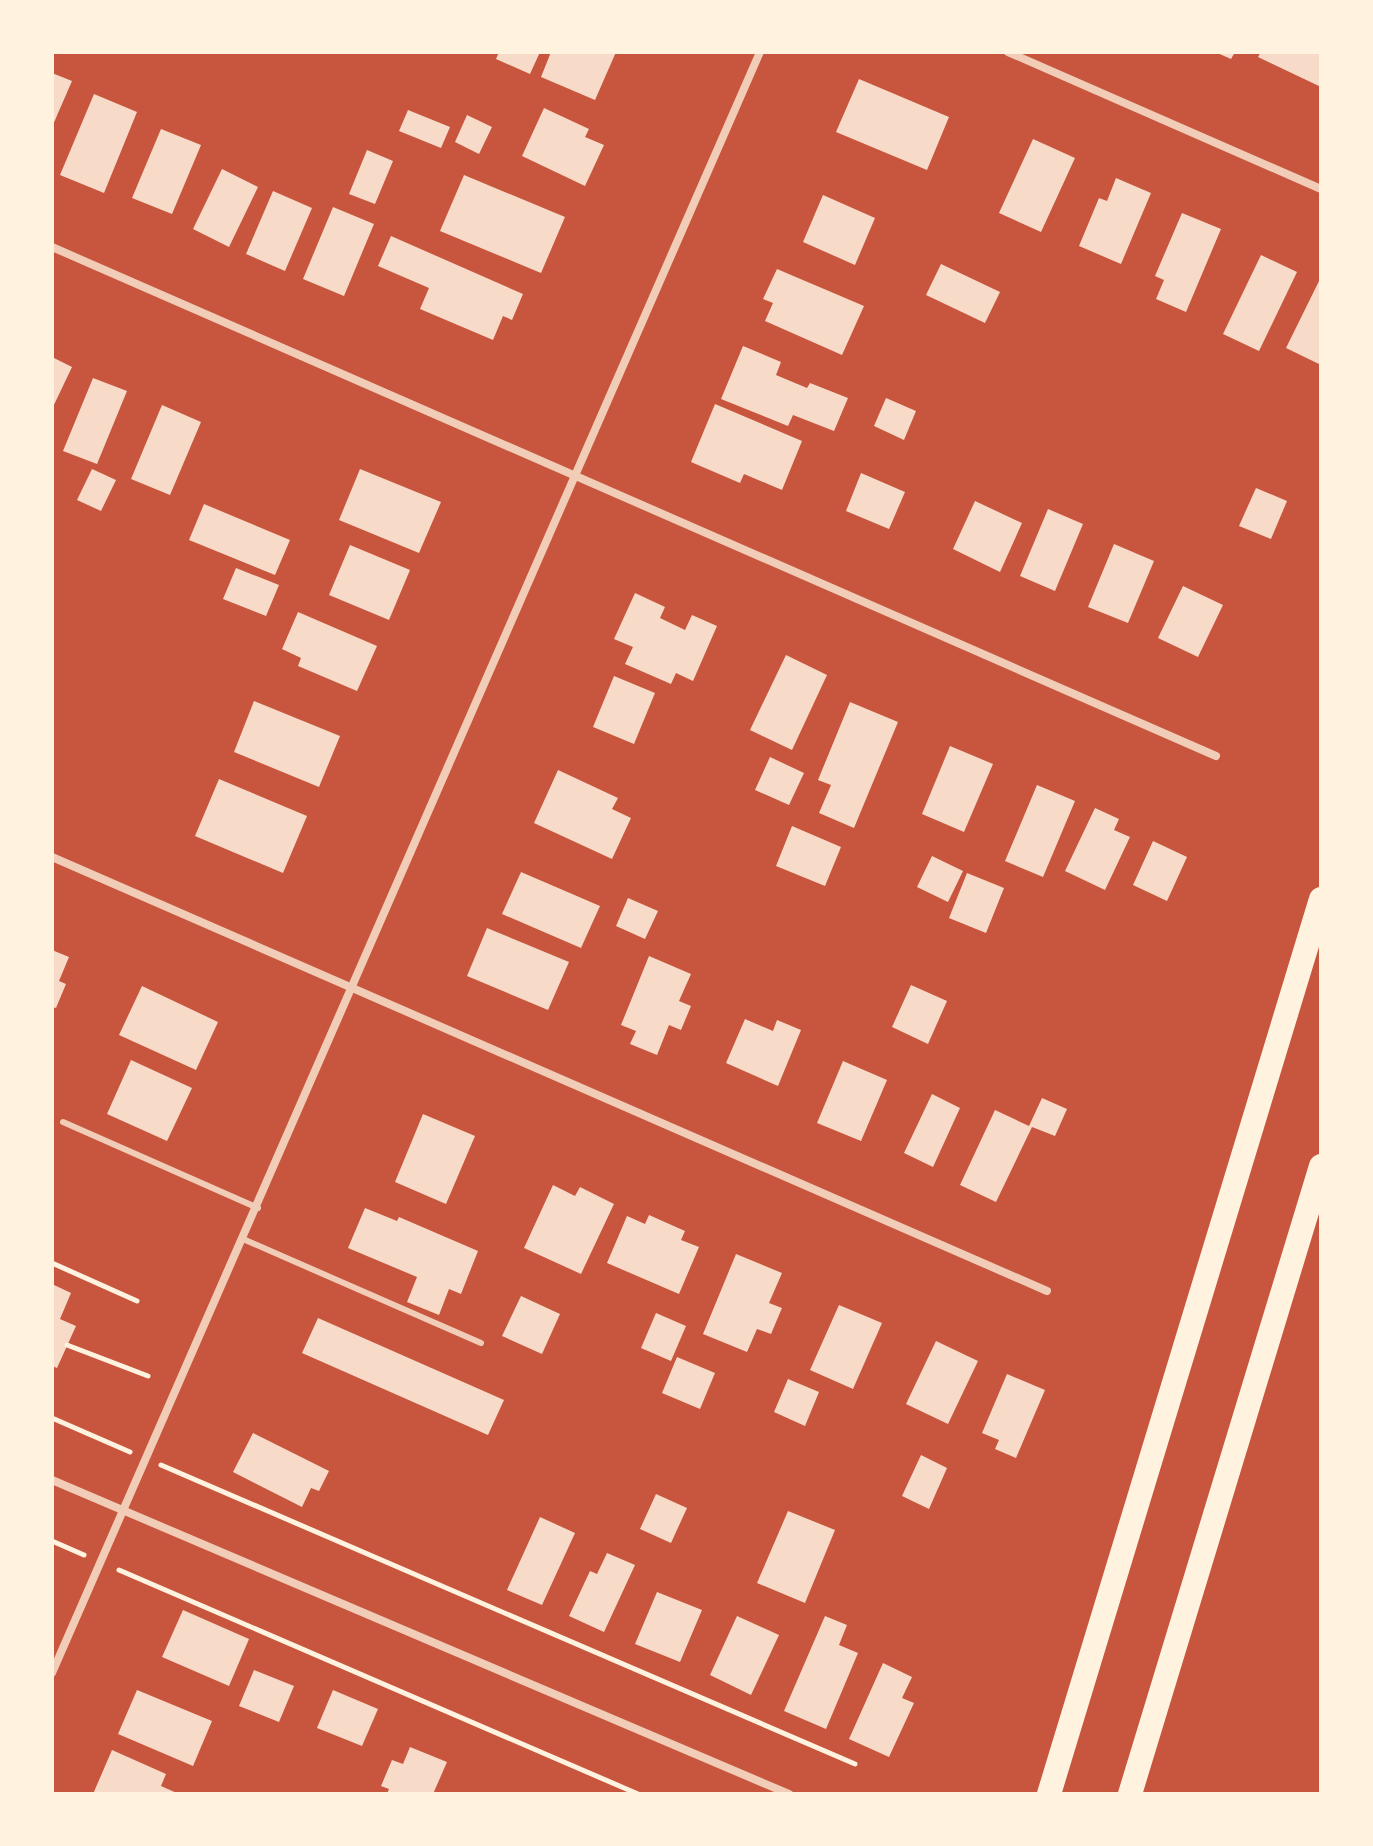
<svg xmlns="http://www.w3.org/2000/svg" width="1373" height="1846" font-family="Merriweather,serif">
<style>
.building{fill:#f7dbc8}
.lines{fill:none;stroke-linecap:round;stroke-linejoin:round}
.path{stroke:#fff3e0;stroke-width:5}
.service{stroke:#f1ccb7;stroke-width:6}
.minor{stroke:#f1ccb7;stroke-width:8}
.motorway{stroke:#fff3e0;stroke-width:24}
</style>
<rect width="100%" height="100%" fill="#c8553d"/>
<g class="building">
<polygon points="499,52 540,52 530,74 496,59"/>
<polygon points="551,52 616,52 595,100 541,77"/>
<polygon points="1215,52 1235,52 1231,59"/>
<polygon points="1261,52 1321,52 1321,87 1258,57"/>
<polygon points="52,73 72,81 52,127"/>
<polygon points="859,79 949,117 927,170 836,132"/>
<polygon points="94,94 137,112 104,193 60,175"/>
<polygon points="544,108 589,129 585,137 604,145 585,186 522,156"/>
<polygon points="408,110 450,127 441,148 399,131"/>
<polygon points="467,115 492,127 479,154 455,142"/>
<polygon points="161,129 201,145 172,214 132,198"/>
<polygon points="1033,139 1075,158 1041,232 999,213"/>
<polygon points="367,150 393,161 375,204 349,194"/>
<polygon points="222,169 258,187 229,247 193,229"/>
<polygon points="464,175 565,217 541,273 440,231"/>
<polygon points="1116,178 1151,193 1121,264 1079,246 1099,198 1107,201"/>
<polygon points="273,191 312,208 285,271 246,254"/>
<polygon points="823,195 875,218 855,265 803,242"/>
<polygon points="333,207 374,224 344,296 303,279"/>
<polygon points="1182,213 1221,229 1186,312 1156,299 1164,280 1155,276"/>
<polygon points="391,236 523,294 512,320 503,316 493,340 420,309 429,288 378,266"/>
<polygon points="1261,255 1297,272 1259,351 1223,334"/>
<polygon points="941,264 1000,292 985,323 926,295"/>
<polygon points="777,269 864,306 842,355 765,321 773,303 763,299"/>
<polygon points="1321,277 1321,365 1286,348"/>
<polygon points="743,346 781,362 776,375 807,388 810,383 848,398 834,431 793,415 788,426 721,399"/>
<polygon points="52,357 72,367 52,409"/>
<polygon points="93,378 127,391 97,464 63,451"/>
<polygon points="886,398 916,411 904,440 874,426"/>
<polygon points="715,404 802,441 782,490 744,474 740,483 691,462"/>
<polygon points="162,405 201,422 170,495 131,479"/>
<polygon points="92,469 116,480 101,511 77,500"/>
<polygon points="360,469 441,502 419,553 339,520"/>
<polygon points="861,473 905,492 889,529 846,511"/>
<polygon points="1256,488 1287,501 1271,539 1239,526"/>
<polygon points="975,501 1022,523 1000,572 953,549"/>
<polygon points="204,504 290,540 275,575 189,540"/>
<polygon points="1048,509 1083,524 1055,591 1020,576"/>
<polygon points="1114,544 1154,561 1128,623 1088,607"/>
<polygon points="350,545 410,570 389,620 329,595"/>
<polygon points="236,568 279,585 266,616 223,599"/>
<polygon points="1183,586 1223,605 1198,657 1158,638"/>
<polygon points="635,593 665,607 660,618 685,630 692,615 717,626 693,681 676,673 671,684 625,664 633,647 614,639"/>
<polygon points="298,612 377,646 357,691 298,666 301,658 282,649"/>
<polygon points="786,655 827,675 792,750 750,730"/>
<polygon points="614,676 655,693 634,744 593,727"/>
<polygon points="254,701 340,736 319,787 234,752"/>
<polygon points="850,702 898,722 854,828 819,813 831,785 818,780"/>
<polygon points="950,746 993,764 964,832 922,814"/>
<polygon points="770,757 804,773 789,805 755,790"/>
<polygon points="558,770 618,798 612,809 631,818 612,859 534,823"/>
<polygon points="219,779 307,816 283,873 195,836"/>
<polygon points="1037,785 1075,801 1043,877 1005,861"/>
<polygon points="1095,808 1119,819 1114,830 1130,837 1105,890 1065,871"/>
<polygon points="792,826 841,847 825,886 776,866"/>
<polygon points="1153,841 1187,857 1167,901 1133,885"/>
<polygon points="932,856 963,871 948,902 917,887"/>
<polygon points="521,872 600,906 581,948 502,914"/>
<polygon points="967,873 1004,888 986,933 949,918"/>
<polygon points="628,898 658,911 645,939 616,926"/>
<polygon points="487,928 569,962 548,1010 467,976"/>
<polygon points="52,950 69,957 59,981 66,984 56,1008 52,1007"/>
<polygon points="649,956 691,974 679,1001 691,1006 681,1030 669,1025 657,1055 630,1044 636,1031 621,1025"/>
<polygon points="911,985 947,1001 928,1044 892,1027"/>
<polygon points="142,986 218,1022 196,1070 119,1035"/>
<polygon points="745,1019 773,1031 777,1020 801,1030 778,1086 726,1063"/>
<polygon points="131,1060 192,1088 167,1141 107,1114"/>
<polygon points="843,1061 887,1080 861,1141 817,1123"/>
<polygon points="932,1094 960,1108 933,1167 904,1153"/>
<polygon points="1042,1098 1067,1109 1055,1136 1032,1127 996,1202 960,1185 995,1110 1029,1126"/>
<polygon points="423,1114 475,1136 446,1204 395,1182"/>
<polygon points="553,1185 575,1196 580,1187 614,1204 581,1274 524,1248"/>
<polygon points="365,1208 397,1221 399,1217 478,1251 461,1294 449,1289 439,1315 407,1302 417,1277 348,1248"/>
<polygon points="649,1215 685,1231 681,1240 699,1247 679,1294 607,1263 627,1216 645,1224"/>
<polygon points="736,1254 782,1273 769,1303 782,1308 771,1334 757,1329 747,1352 703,1334"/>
<polygon points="52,1284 71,1293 60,1319 76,1326 57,1368 52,1366"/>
<polygon points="521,1296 560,1314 542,1354 502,1336"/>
<polygon points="839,1305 882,1323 853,1389 810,1370"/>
<polygon points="656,1313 686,1326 671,1361 641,1348"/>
<polygon points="318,1318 504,1400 488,1435 302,1353"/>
<polygon points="936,1341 978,1361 948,1424 906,1404"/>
<polygon points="677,1357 715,1373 700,1409 662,1393"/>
<polygon points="1007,1374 1045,1390 1016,1458 995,1449 999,1440 982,1433"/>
<polygon points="788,1379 819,1392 805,1426 774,1412"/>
<polygon points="253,1433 329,1471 319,1491 311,1488 302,1507 233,1472"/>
<polygon points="921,1455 947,1468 929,1509 902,1496"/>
<polygon points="656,1494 687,1508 671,1543 640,1529"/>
<polygon points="788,1511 835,1530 805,1603 757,1583"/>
<polygon points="540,1517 575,1533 542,1605 507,1590"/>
<polygon points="607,1553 635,1565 604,1632 569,1616 590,1571 597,1574"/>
<polygon points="657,1592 702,1610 680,1662 635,1644"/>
<polygon points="183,1610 249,1639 229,1686 162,1657"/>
<polygon points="737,1616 779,1635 751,1695 710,1675"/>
<polygon points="825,1616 847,1625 839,1645 858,1653 826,1729 784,1711"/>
<polygon points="883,1663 912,1677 902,1698 914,1703 889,1757 849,1739"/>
<polygon points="254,1670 294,1686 279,1722 239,1706"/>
<polygon points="137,1690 212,1721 193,1766 118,1734"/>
<polygon points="333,1690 378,1709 362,1746 317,1728"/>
<polygon points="410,1747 447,1762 433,1794 387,1794 389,1789 381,1786 392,1760 403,1764"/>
<polygon points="112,1750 166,1774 161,1786 179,1794 93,1794"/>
</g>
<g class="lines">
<g class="path">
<polyline points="52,1263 137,1301"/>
<polyline points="67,1345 148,1376"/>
<polyline points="52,1418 130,1452"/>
<polyline points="161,1465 855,1764"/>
<polyline points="52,1541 84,1555"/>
<polyline points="119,1570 638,1794"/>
</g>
<g class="service">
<polyline points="63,1122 258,1208"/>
<polyline points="243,1239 481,1343"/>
</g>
<g class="minor">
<polyline points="1008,52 1321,189"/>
<polyline points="52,247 1216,756"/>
<polyline points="52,857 1047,1291"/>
<polyline points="52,1480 789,1794"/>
<polyline points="52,1673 760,52"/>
</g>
<g class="motorway">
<polyline points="1049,1794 1321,899"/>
<polyline points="1130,1794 1321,1166"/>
</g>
</g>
<rect width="1373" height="1846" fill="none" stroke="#fff3e0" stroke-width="108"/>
</svg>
